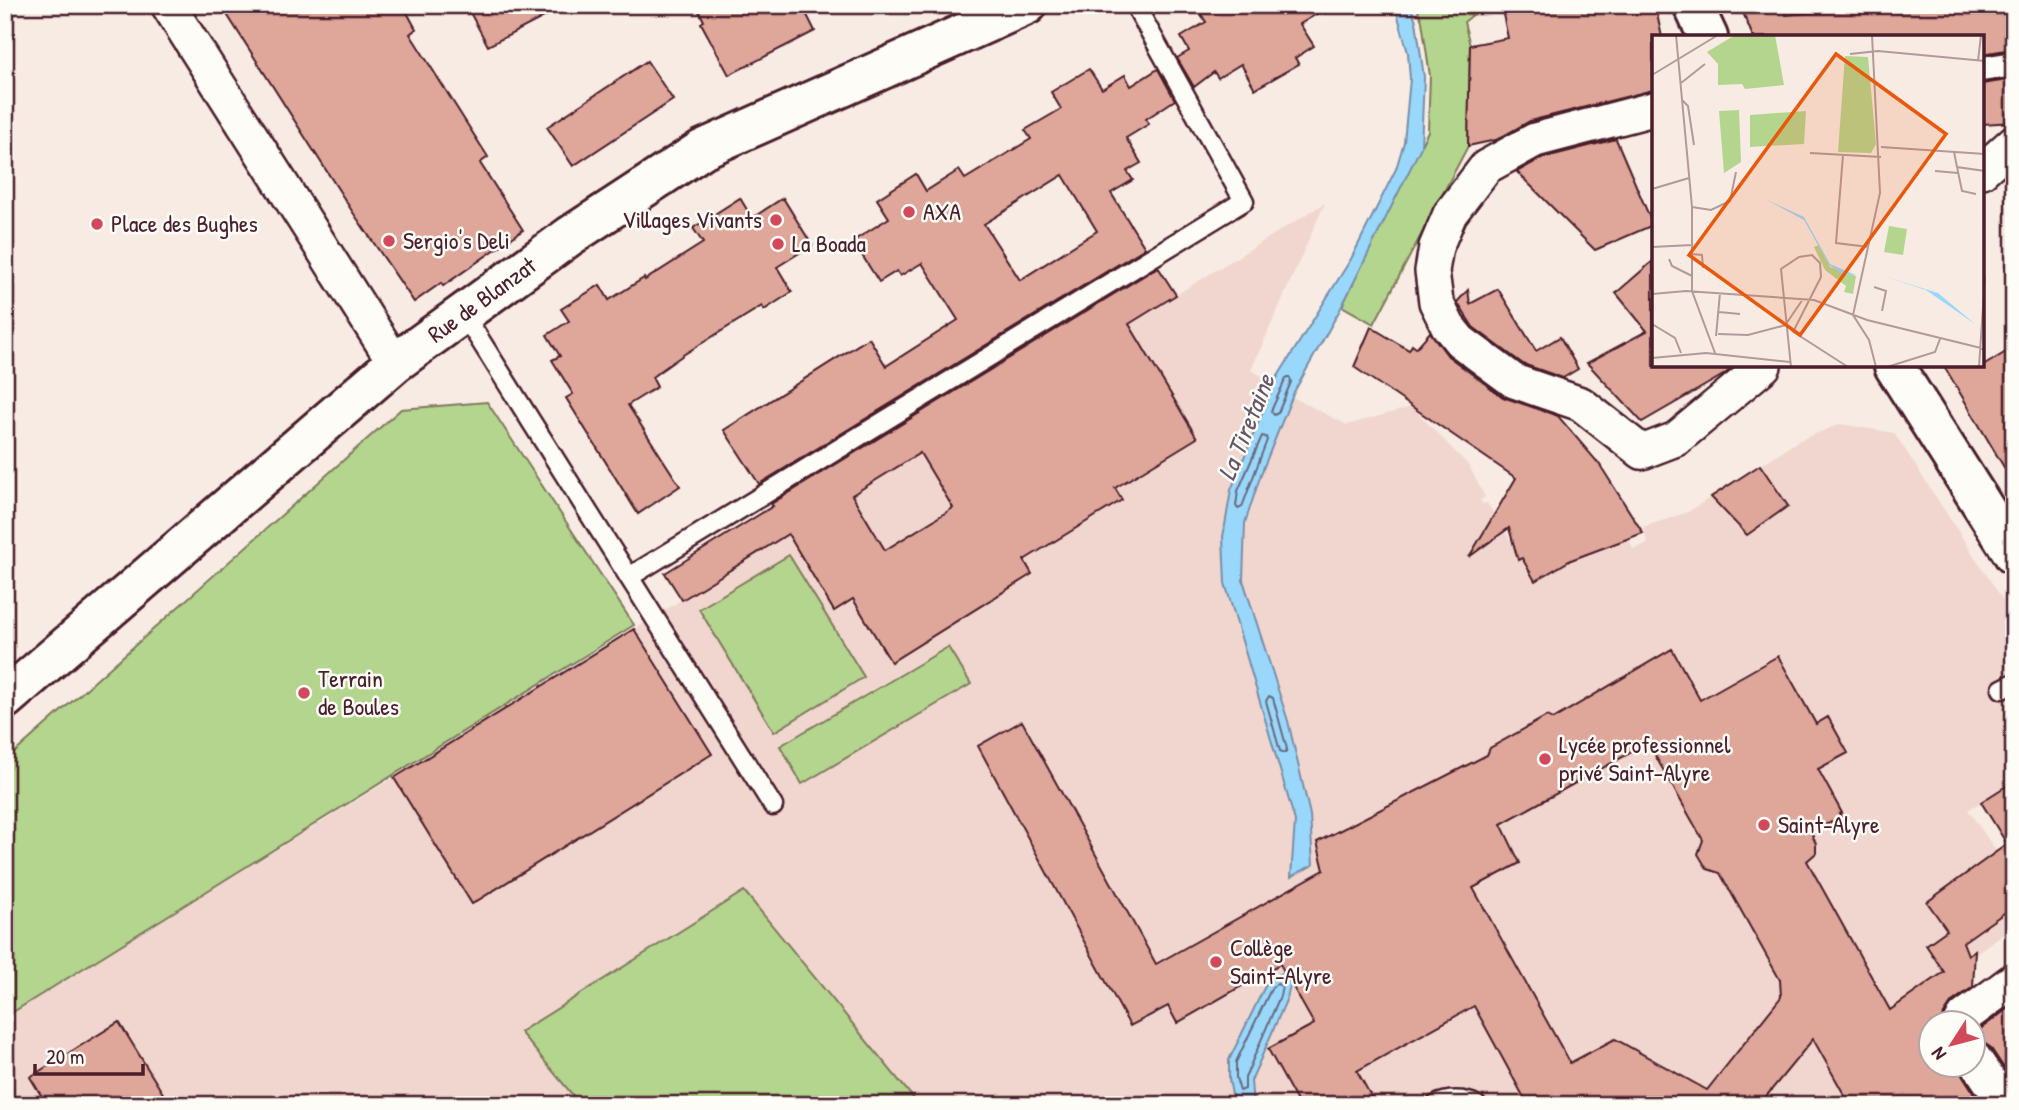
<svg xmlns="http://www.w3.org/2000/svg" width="2019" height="1110" font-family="'Patrick Hand',sans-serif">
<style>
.built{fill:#f0d6ce}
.green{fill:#b4d58e;stroke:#7f7a5c;stroke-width:2}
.water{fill:#99d8fb;stroke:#798ea8;stroke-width:2}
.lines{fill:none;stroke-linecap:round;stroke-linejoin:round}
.shore{stroke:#6a697e;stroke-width:2}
.building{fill:#dfa69a;stroke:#4a1f2b;stroke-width:2;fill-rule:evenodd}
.service-casing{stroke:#4a1f2b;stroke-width:23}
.pedestrian-casing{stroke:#4a1f2b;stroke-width:30}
.minor-casing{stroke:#4a1f2b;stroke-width:38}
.tertiary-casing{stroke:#4a1f2b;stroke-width:44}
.service{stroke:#fdfcf7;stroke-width:18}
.pedestrian{stroke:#fdfcf7;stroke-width:24}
.minor{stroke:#fdfcf7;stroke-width:33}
.tertiary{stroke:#fdfcf7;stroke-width:38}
.poi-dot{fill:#d1495b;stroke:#fdfcf7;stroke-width:2.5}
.labels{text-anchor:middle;stroke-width:5;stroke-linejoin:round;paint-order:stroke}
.poi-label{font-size:24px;fill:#4a1f2b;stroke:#fdfcf7;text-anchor:start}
.street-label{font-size:24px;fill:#4a1f2b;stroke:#fdfcf7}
.water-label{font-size:26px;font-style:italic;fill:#625669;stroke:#fdfcf7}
.inset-road{fill:none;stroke:#b2999a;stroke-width:2}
.view{fill:#e8590c;fill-opacity:0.15;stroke:#e8590c;stroke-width:3.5}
.inset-edge{fill:none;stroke:#4a1f2b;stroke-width:3.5}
</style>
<rect width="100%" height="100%" fill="#f7ebe4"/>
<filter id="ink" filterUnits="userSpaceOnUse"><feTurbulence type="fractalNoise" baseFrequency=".0143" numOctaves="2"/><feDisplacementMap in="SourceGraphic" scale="14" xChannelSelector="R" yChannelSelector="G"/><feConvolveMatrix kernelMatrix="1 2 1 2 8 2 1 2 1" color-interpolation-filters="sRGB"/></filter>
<g filter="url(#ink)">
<polygon class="built" points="1325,203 1251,370 1273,382 1273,387 1347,425 1412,407 1469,466 1485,497 1480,500 1483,504 1487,503 1519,554 1517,560 1522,558 1535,581 1571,560 1629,538 1633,549 1648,544 1643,527 1688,512 1798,441 1840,424 1894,433 2014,617 2014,781 1968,810 2014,877 2014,926 1969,958 1921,1019 1931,1032 1932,1064 1957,1065 1978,1091 1958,1105 5,1105 5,1017"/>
<g class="green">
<polygon points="1416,5 1485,5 1464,22 1470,45 1468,146 1374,324 1342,306 1428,131 1430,76 1422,21"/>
<polygon points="487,402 634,625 5,1017 5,761 401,409"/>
<polygon points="789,555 864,677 774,732 699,609"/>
<polygon points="948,647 971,684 802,784 780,746"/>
<polygon points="744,891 919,1105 581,1105 520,1032"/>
</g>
<g class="water">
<polygon points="1392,5 1410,5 1416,21 1424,77 1421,147 1342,306 1294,392 1261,474 1245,523 1243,580 1288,721 1310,815 1313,865 1291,877 1295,821 1225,583 1223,537 1231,490 1275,381 1351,259 1396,169 1404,142 1410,79 1408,53 1396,9"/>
<polygon points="1295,965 1287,998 1251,1081 1253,1105 1234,1105 1229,1079 1229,1060 1267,982"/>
</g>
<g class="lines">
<g class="shore">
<polygon points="1286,378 1290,378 1291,382 1278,413 1274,415 1271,411"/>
<polygon points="1262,436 1266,437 1267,440 1242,507 1238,509 1236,506 1238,491"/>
<polygon points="1269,696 1273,698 1287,749 1285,753 1280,751 1266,701"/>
<polygon points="1277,984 1282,986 1280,996 1245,1078 1245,1089 1240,1091 1236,1078 1236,1062 1272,987"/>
</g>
</g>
<g class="building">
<polygon points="221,5 403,5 416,29 410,34 488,157 480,163 523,230 443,286 441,283 414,302 352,211"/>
<polygon points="466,5 567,5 488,46"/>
<polygon points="696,5 802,5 815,31 729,75 701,23 704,21"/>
<polygon points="1195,5 1332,5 1300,24 1314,46 1295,58 1299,64 1255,89 1241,64 1218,78 1214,72 1194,87 1177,58 1189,51 1181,37 1206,22"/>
<polygon points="1501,5 1655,5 1662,37 1653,37 1653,90 1530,121 1496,140 1468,146 1470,45 1508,38"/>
<polygon points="1740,5 1785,5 1786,15 1897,5 2008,5 2012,49 1982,54 1982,37 1753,37"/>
<polygon points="647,61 673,100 573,166 547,127"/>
<path d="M1089 69 1102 89 1125 75 1131 86 1158 69 1175 100 1146 119 1149 124 1126 138 1141 163 1127 171 1133 180 1111 193 1145 248 759 484 724 430 869 338 886 366 958 320 922 263 900 276 897 271 879 282 853 241 889 218 877 199 916 174 926 191 959 170 965 179 1031 139 1025 130 1061 109 1051 92ZM1063 175 1097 231 1020 280 984 224Z"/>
<polygon points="2014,79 2014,122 1982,124 1982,84"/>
<polygon points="1616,139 1653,225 1595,250 1517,172 1542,158"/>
<polygon points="740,198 752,218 783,198 812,245 777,267 792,292 764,310 762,306 683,355 652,377 657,387 628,405 680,486 638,514 566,398 573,394 552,360 560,356 547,335 569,321 561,309 600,285 609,300 644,278 645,280 703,243 693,228"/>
<polygon points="1653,261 1653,366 1734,366 1725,374 1642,422 1587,363 1647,331 1616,293"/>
<path d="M1158 267 1176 295 1129 324 1197 438 1115 488 1122 500 1024 560 1032 574 891 662 853 599 834 611 788 534 682 600 665 573 773 506 771 504ZM920 453 953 508 885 550 852 495Z"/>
<polygon points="1498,289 1536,351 1560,337 1578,369 1563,378 1523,364 1473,327 1457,302 1468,290 1470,304"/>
<polygon points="1371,327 1409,350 1412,345 1416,348 1430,332 1448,356 1503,397 1558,416 1600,465 1643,533 1571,560 1535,581 1522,558 1518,560 1509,528 1469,557 1516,478 1354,367"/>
<polygon points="2014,347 2014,484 1944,366 1983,366"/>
<polygon points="1760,465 1788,506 1747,535 1711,497"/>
<polygon points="634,629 712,754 472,904 394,778"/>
<path d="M1672 649 1700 700 1778 656 1816 724 1828 717 1848 753 1818 769 1842 813 1839 814 1841 817 1811 832 1816 844V853L1807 861 1890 1010 1944 972 1926 945 1947 930 1927 902 2007 844 1981 802 2014 781V906L1963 942 1968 955 1975 950 1973 987 1952 1002 1944 1014 1942 1023H1931V1065H1956L1974 1093 1958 1105H1850L1813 1039 1759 1105H1528L1474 1006 1357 1071 1376 1105H1299L1268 1049 1314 1024 1280 964 1177 1023 1168 1006 1130 1026 978 746 1022 721 1156 964 1324 870 1317 842 1487 755 1490 748 1547 716 1553 719ZM1648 743 1703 840 1698 854 1707 869 1720 873 1780 980 1781 997 1707 1090 1615 1039 1570 1063 1473 888 1520 863 1501 824Z"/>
<polygon points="2014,1004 2014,1066 2006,1071 1990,1047 1973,1037 1979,1030"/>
<polygon points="119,1022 170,1105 47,1105 30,1077"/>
</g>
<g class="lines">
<defs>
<g id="service">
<polyline points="463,313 773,806"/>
<polyline points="629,577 1244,201 1135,5"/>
<polyline points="2002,689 2014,683"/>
<path d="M1436 1105C1447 1099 1465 1099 1476 1105"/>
</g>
<polyline id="pedestrian" points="1982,69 2014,64"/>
<g id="minor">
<polyline points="168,5 395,363"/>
<polyline points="1653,109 1535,140 1486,167 1450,214 1436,247 1432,271 1436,302 1448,326 1460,341 1514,381 1581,404 1642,452 1676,439 1764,366"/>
<polyline points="1982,171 2014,142"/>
<polyline points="1961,1023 1964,1017 2014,980"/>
<polyline points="1974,1058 2001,1098"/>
</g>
<g id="tertiary">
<polyline points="1693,5 1708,37"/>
<polyline points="1894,366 2014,555"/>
<polyline points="5,699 395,363 570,236 703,149 1027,5"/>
</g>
</defs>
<use href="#service" class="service-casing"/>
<use href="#pedestrian" class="pedestrian-casing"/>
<use href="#minor" class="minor-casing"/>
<use href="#tertiary" class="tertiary-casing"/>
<use href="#service" class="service"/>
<use href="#pedestrian" class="pedestrian"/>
<use href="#minor" class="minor"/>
<use href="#tertiary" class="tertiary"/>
</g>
</g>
<g class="poi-dot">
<circle cx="909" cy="212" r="7"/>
<circle cx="776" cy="220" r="7"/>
<circle cx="97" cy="224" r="7"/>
<circle cx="389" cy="241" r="7"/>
<circle cx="778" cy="244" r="7"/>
<circle cx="304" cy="693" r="7"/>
<circle cx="1545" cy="759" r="7"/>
<circle cx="1764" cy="825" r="7"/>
<circle cx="1216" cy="962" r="7"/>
</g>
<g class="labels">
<g class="poi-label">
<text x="923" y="220">AXA</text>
<text x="762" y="228" text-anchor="end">Villages Vivants</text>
<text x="111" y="232">Place des Bughes</text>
<text x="403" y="249">Sergio's Deli</text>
<text x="792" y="252">La Boada</text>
<text x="318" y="687">Terrain<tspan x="318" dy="28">de Boules</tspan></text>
<text x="1559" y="753">Lycée professionnel<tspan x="1559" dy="28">privé Saint-Alyre</tspan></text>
<text x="1778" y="833">Saint-Alyre</text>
<text x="1230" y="956">Collège<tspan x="1230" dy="28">Saint-Alyre</tspan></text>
</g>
<g class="street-label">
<text transform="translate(482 300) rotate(-36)" y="8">Rue de Blanzat</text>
</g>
<g class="water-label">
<text transform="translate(1246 427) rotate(-68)" y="9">La Tiretaine</text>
</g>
</g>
<g transform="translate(1652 35)">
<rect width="332" height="332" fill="#f7ebe4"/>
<path d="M83 0H123L132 50 93 54 90 49 66 50V29L55 17ZM193 21 216 22 224 109 219 118 186 117ZM87 75 89 127 72 138 67 76ZM154 76 152 109 98 112V80ZM237 191 255 194 251 220 232 217ZM167 210 178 232 204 241 201 259 192 257 194 251 173 235 162 212Z" fill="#b4d58e"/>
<path d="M113 164 152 182 178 229 204 240 190 239 177 230 152 185ZM231 241 286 258 323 289 274 255Z" fill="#99d8fb"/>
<path class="inset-road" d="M24 0 40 172V256L63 318M220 0 228 158 201 280 217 305 224 332M198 19 226 16 333 26M326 26 329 0M0 40 66 0M29 48 53 29M30 65 36 71 42 110M229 112 333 119M302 117 305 132 333 136M158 118 229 122M191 120 184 208 217 212M305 132 310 156 324 159M283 136 306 138M0 154 37 143M40 172 59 175 78 166 84 137M0 212 40 210M40 219 50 220 51 233M17 224 20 231 40 241M222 252 234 256 230 276M0 259 34 256 162 265 215 285 333 314M67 277 88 279M0 289 23 303 29 318M134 289 151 264M140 296 196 332M66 299 96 300 134 290M64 301 68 258M0 323 54 318 138 327M139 332 129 234 147 222 160 220 168 228 169 242 141 297M235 332 283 317 288 304M327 332 333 241"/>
<path class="view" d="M184 19 294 99 148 300 37 220Z"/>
<rect width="332" height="332" class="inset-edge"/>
</g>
<rect width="2019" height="1110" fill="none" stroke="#fdfcf7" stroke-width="28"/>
<rect x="14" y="14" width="1991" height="1082" fill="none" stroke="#4a1f2b" stroke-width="2.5" filter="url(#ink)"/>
<g transform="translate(1952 1044) rotate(234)"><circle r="33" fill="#fdfcf7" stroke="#b5a4a5" stroke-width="2"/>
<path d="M0-5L12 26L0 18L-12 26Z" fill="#d1495b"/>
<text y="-10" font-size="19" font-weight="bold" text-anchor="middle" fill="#4a1f2b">N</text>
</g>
<path d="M35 1064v10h108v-10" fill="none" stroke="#4a1f2b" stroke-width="3.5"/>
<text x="46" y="1064" font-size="21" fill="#4a1f2b" stroke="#fdfcf7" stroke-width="5" paint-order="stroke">20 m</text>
</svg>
